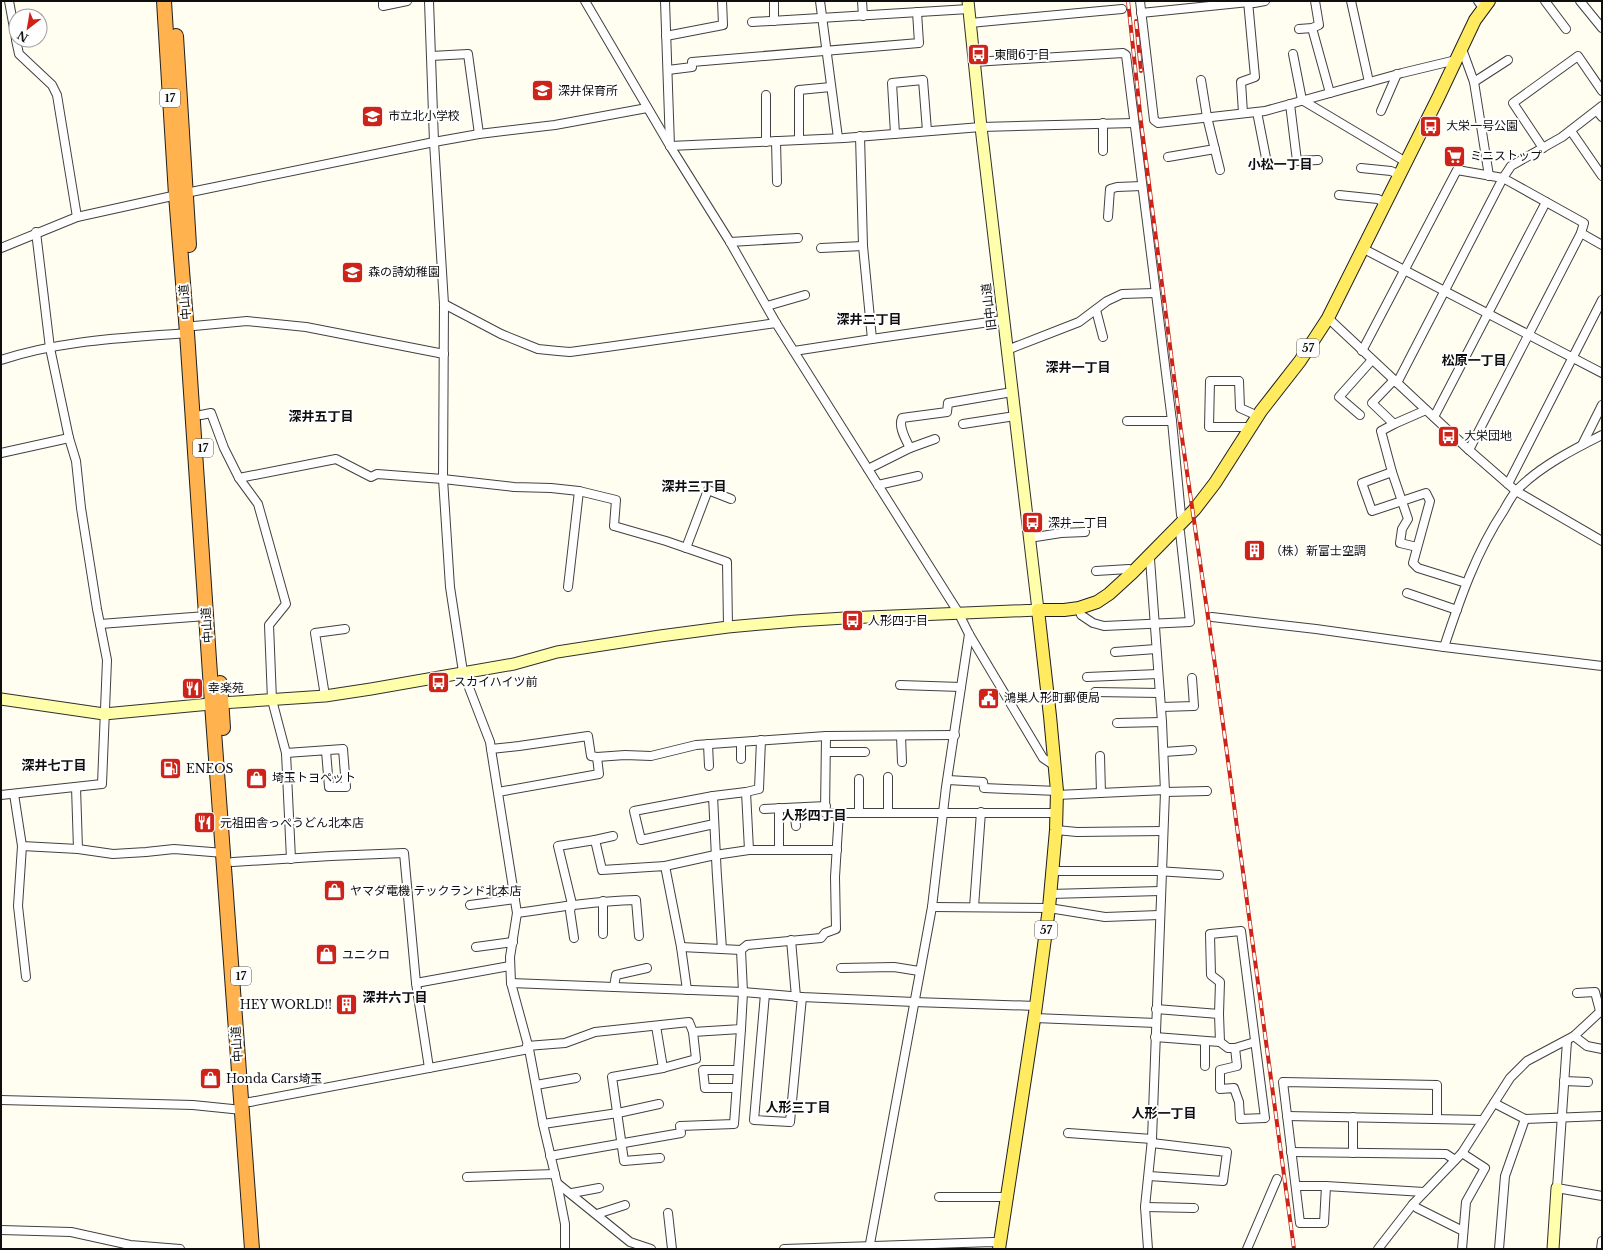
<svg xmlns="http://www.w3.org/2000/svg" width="1603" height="1250" font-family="'Libre Baskerville','Noto Sans JP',serif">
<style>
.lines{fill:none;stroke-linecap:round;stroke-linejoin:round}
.street-casing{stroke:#414141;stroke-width:10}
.secondary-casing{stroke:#303030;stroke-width:13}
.primary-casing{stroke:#1f1f1f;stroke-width:14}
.highway-casing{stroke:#1f1f1f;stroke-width:16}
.street{stroke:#fff;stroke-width:8}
.secondary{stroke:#ffffab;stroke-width:11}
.primary{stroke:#ffea60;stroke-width:12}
.highway{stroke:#ffb24e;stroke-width:14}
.rail-casing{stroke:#cd2318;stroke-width:4}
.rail{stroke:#fff;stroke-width:2.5;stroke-dasharray:8;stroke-linecap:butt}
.labels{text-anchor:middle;stroke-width:4;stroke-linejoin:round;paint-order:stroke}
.shield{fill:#fff;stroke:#565656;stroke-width:1}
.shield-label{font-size:11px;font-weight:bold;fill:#0e0e0e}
.poi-label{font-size:12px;fill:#0e0e0e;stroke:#fff;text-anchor:start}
.street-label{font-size:12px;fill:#0e0e0e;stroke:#fff}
.neighbourhood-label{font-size:13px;font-weight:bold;fill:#0e0e0e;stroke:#fff}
</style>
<rect width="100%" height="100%" fill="#fffef0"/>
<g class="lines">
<defs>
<g id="street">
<polyline points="9,1 16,39"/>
<polyline points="383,1 383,6 407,1"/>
<polyline points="429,1 434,142 444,304 443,479 450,587 463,672 490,742 491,749 517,913 510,957 511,983 529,1049 543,1124 557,1183 565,1224 565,1249"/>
<polyline points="585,1 670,146 730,242 776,323 958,612 969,634 1043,758 1055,766"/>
<polyline points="665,1 670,146"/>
<polyline points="774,1 774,21"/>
<polyline points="820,1 838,138"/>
<polyline points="862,1 863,16"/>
<polyline points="1140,1 1154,120 1158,123 1265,111 1402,73 1456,60"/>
<polyline points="1351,1 1369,82"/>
<polyline points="1478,1 1483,8"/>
<polyline points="1545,1 1566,29"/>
<polyline points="1580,1 1602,28"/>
<polyline points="1141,13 1249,2 1254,3 1265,1"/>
<polyline points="752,22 969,9"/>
<polyline points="970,23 1122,9"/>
<polyline points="1312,28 1330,93"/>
<polyline points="1299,29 1312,28 1319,25 1315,1"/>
<polyline points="666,36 723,25 722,1"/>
<polyline points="16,40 19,54 52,85 57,95 77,217"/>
<polyline points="1462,49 1474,82 1489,176"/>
<polyline points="1293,54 1302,100 1406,162"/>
<polyline points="431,56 468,54 479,134"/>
<polyline points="974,62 1123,53 1126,55 1172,421 1181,515 1184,520"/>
<polyline points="668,70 692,67 692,62 919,43 917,12"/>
<polyline points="1201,80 1207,117 1220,170"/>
<polyline points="1474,82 1508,60"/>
<polyline points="1290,104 1297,161 1318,160"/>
<polyline points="1381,111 1397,74"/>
<polyline points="1597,111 1602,117"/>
<polyline points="1257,112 1267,163"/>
<polyline points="1243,113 1241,82 1255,77 1248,1"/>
<polyline points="1103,123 1103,151"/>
<polyline points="1571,131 1602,176"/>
<polyline points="895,134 892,83 923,80 927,131"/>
<polyline points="799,140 799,90 831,87"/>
<polyline points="776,141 777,182"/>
<polyline points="766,142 766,95"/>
<polyline points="670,146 844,138 981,127 1134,123"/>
<polyline points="1543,148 1513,103 1578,56 1602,91"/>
<polyline points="1168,157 1215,149"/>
<polyline points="1361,168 1391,171 1400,175"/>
<polyline points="1339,195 1378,199 1385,203"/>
<polyline points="1108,217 1110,189 1117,187 1142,186"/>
<polyline points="730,242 798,238"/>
<polyline points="1,248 77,217 186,193 434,142 479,134 555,125 647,108"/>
<polyline points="821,248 863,246"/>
<polyline points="1362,248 1602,373"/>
<polyline points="444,304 501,334 538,349 558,351 570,352 607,347 776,323"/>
<polyline points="767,306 805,295"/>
<polyline points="1096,310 1103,337"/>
<polyline points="1328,318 1469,450 1516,491 1602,541"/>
<polyline points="194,326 247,321 306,327 444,354"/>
<polyline points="872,339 1003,320"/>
<polyline points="1007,350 1079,322 1107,301 1122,294 1155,293"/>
<polyline points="794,351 872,339 863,246 860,136"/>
<polyline points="1362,351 1457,170 1503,178 1584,223 1581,233 1602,245"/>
<path d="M1 360C61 340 125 338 187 333"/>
<polyline points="1394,380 1372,403 1394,424"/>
<polyline points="1397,383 1503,178 1511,166 1562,137 1602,106"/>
<polyline points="201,415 211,413 224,448 239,478 336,459 371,477 377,474 443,479 514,487 551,488 579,491 616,500 614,526 666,541 727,562 728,627"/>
<polyline points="1360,415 1339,397 1372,360"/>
<polyline points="1434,417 1546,202"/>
<polyline points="1127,421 1172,421"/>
<polyline points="963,424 1015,416"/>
<polyline points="1250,427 1209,427 1210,381 1239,381 1240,408 1258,416"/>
<polyline points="1582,445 1602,405"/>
<path d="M910 448C906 440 898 427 902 418L947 412 948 403 1012 392"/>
<polyline points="1469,450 1581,233"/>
<polyline points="1,453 69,438"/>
<polyline points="868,469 910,448 935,439"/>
<polyline points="1392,472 1362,483 1372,511 1426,493 1430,501 1413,563 1418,568 1466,583"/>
<polyline points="239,478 258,504 286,604 269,625 272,700 286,753 291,859"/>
<polyline points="1508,484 1602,300"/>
<polyline points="878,485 918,476"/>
<polyline points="1029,538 1061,533 1085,532"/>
<polyline points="1417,547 1400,543 1402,529 1408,519 1392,472 1381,431 1394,424 1426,410"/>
<polyline points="686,548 708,490 731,499"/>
<polyline points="1148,557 1150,559 1162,722 1165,792 1152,1139 1145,1207 1148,1249"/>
<polyline points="1096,571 1129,569 1132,573"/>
<polyline points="568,587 579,491"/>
<polyline points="1407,593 1457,610"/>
<polyline points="1079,608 1081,615 1093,623 1104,626 1190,622 1180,532 1177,527"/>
<polyline points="1212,617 1316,629 1444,647 1602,666"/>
<polyline points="100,624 206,616"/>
<path d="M1444 647C1460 599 1476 552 1504 510 1508 503 1512 495 1517 490 1539 467 1574 449 1602 435"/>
<polyline points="1115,652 1156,649"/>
<polyline points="1087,677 1158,674"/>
<polyline points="900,685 961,687"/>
<polyline points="1095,692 1160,693"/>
<polyline points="325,696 315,633 345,629"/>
<polyline points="1161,707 1194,706 1192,678"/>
<polyline points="1117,723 1162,722"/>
<polyline points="826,736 825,813 1057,813"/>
<polyline points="901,736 902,762"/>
<polyline points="708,744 709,766"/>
<polyline points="491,749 519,746 588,736 591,756 597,757"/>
<polyline points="826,752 865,752"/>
<polyline points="1164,752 1192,750"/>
<polyline points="286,753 343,749 346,787 329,787 326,751"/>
<polyline points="1100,756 1101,793"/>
<polyline points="741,759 741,742"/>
<polyline points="948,780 983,782 984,788 1057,791"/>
<polyline points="76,787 78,849"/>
<polyline points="498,792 599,774 597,757 625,755 651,756 696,745 826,736 955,735"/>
<polyline points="746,792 749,850"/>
<polyline points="1165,792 1207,791"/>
<polyline points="14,794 22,846 78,849 113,854 146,852 174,849 224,853"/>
<polyline points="1,795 102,784 107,660 97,609 81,508 76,461 69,438 50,348 36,232"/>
<polyline points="1057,795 1165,790"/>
<polyline points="713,796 746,792 759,789 761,740"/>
<polyline points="794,808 796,826"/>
<polyline points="764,809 826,806"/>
<polyline points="859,812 859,779"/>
<polyline points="888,813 888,777"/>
<path d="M714 824 641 840 634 811 713 796C715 847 718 898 722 949"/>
<polyline points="1056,830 1077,832 1163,831"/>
<polyline points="595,840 613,836"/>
<polyline points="22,846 18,906 26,977"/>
<polyline points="779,850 779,808"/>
<polyline points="233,862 331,856 404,853 416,983 429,1068"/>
<polyline points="665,866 715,855 749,850 837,850"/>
<polyline points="1052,871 1157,871 1219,875"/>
<polyline points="1050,894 1160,891"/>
<polyline points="603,901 603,934"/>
<polyline points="470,905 515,899"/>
<polyline points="932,907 1049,908 1105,917 1159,915"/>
<polyline points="974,907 981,812"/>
<path d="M517 913C557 907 596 901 636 900L639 936"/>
<polyline points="574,938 570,911 572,904 558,846 595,840 602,870 665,866 681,947 687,990"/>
<polyline points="791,940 796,997"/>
<polyline points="476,947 513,942"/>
<polyline points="681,947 741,950 747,945 821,938 825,933 836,929 835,877 839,812"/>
<polyline points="841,968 894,967 919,971"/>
<polyline points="416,983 510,966"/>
<polyline points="511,983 743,992 802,997 914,1002 1036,1006"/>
<polyline points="614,987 616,975 647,968"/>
<polyline points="1577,993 1595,992 1600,1011"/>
<polyline points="765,994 754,1120 790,1122 802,997"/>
<polyline points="1219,1014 1220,982 1211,975 1210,934 1241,931 1265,1118 1240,1119 1239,1102 1234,1088 1220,1089 1220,1070 1237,1066 1235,1048 1228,1048 1220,1042"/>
<polyline points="1035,1018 1156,1023"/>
<polyline points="656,1026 663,1068"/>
<polyline points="1574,1036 1587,1046 1602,1049"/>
<polyline points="1155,1037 1220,1042 1219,1014 1156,1009"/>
<polyline points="1205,1041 1205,1066"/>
<polyline points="1567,1041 1557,1188 1602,1196"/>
<polyline points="527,1046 565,1043 595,1032 689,1022 693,1032"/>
<polyline points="1235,1048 1255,1042"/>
<polyline points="1564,1081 1588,1082"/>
<polyline points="536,1085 576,1078"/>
<polyline points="736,1088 705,1088 703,1070 737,1070"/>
<polyline points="1,1100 193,1105 242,1110"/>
<polyline points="250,1102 529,1049"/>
<polyline points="1494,1103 1525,1119 1602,1116"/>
<polyline points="1287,1116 1482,1120"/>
<polyline points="543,1124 618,1113 659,1104"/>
<polyline points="1068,1133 1152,1139"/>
<polyline points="1291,1152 1446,1154 1455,1160"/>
<polyline points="1353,1153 1353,1117"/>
<polyline points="1462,1153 1485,1168 1466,1202 1462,1249"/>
<polyline points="550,1156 681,1133 680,1126 734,1124 741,1029"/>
<polyline points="660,1158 624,1161 612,1077 663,1068 696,1059 693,1032 741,1029 743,992 741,950"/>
<polyline points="1149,1176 1223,1181 1227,1152 1152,1143"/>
<polyline points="467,1177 555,1174"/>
<polyline points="557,1183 630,1242 651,1249"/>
<polyline points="1296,1186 1326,1186 1424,1192"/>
<polyline points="1326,1186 1324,1223 1300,1223 1283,1082 1437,1085 1437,1119"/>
<polyline points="572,1193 599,1188"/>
<polyline points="939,1197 1007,1197"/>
<polyline points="1413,1204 1417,1208 1463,1231"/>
<polyline points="1145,1207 1194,1208"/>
<polyline points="668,1213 672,1249"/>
<polyline points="597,1214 625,1205"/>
<polyline points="1,1230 71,1232 130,1245 180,1249"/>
<polyline points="784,1249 993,1242 1000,1243"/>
<polyline points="869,1249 932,907 946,787 969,634"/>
<polyline points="1247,1249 1277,1179"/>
<polyline points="1378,1249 1413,1204 1462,1153 1510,1078 1527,1061 1574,1036 1602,1010"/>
<polyline points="1499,1249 1505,1176 1525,1119"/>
<polyline points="1601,1249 1602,1241"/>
</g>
<g id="secondary">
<polyline points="1,699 104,714 221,703 325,696 371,689 514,664 557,652 660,636 728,627 796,621 845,618 1038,610 981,127 968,1"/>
<polyline points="1553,1249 1557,1188"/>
</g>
<polyline id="primary" points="999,1249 1035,1013 1049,908 1056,830 1057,791 1050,716 1038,610 1064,610 1079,608 1097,602 1109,594 1132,573 1195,509 1215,483 1261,411 1300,361 1328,318 1438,98 1475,20 1489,1"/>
<g id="highway">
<polyline points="164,1 176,195 187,333 212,704 252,1249"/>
<polyline points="176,36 189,245"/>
<polyline points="220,683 223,728"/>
</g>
</defs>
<use href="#street" class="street-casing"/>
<use href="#secondary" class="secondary-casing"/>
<use href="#primary" class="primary-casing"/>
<use href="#highway" class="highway-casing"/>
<use href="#street" class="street"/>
<use href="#secondary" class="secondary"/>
<use href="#primary" class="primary"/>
<use href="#highway" class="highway"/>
<defs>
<g id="rail">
<polyline points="1128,1 1141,122 1181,431 1216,672 1294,1249"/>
<polyline points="1136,21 1141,71"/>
</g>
</defs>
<use href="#rail" class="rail-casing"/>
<use href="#rail" class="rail"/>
</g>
<defs>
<symbol id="bus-square" viewBox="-11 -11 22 22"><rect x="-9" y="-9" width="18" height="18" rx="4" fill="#cd2318" stroke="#fff"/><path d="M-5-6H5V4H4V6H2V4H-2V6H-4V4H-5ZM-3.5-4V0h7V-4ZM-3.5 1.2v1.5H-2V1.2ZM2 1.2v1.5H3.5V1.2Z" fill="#fff"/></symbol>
<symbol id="school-square" viewBox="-11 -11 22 22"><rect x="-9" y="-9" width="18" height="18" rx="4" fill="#cd2318" stroke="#fff"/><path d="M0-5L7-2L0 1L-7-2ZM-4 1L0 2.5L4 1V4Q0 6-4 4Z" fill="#fff"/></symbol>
<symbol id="supermarket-square" viewBox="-11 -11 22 22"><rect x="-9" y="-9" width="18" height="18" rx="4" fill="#cd2318" stroke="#fff"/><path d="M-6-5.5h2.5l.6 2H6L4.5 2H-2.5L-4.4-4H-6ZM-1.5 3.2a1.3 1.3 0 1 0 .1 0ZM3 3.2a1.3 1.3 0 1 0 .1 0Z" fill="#fff"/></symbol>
<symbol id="building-square" viewBox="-11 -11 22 22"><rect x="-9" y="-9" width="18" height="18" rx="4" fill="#cd2318" stroke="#fff"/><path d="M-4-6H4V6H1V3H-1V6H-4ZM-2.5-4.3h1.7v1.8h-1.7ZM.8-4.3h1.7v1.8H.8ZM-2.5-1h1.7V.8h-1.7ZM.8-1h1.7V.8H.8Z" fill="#fff"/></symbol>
<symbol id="restaurant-square" viewBox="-11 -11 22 22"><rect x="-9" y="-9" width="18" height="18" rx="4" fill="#cd2318" stroke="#fff"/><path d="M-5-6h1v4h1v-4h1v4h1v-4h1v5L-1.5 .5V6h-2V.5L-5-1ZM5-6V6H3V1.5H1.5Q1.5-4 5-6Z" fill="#fff"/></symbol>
<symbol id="civic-square" viewBox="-11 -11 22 22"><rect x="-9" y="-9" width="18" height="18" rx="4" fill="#cd2318" stroke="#fff"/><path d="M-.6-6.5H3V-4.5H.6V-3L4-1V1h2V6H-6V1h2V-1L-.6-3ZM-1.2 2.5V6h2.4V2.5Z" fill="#fff"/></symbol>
<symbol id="fuel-square" viewBox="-11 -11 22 22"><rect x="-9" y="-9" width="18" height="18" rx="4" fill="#cd2318" stroke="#fff"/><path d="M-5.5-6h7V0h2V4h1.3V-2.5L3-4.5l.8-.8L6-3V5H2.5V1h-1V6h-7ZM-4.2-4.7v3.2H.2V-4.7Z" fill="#fff"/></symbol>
<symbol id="shop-square" viewBox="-11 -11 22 22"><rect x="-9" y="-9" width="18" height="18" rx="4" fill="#cd2318" stroke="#fff"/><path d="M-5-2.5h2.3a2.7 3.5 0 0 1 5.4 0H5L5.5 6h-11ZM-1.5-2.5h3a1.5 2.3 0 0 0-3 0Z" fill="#fff"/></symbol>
</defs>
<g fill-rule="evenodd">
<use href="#bus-square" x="966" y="42" width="25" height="25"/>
<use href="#school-square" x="530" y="78" width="25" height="25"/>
<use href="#school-square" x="360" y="104" width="25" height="25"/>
<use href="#bus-square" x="1418" y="114" width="25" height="25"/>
<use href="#supermarket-square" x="1442" y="144" width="25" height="25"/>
<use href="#school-square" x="340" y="260" width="25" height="25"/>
<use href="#bus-square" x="1436" y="424" width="25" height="25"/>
<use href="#bus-square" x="1020" y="510" width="25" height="25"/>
<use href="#building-square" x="1242" y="538" width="25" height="25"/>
<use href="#bus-square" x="840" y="608" width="25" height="25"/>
<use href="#bus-square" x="426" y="670" width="25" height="25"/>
<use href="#restaurant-square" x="180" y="676" width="25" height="25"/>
<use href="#civic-square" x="976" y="686" width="25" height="25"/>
<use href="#fuel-square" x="158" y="756" width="25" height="25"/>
<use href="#shop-square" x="244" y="766" width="25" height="25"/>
<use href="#restaurant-square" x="192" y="810" width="25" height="25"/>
<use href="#shop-square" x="322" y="878" width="25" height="25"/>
<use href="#shop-square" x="314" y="942" width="25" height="25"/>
<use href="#building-square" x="334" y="992" width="25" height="25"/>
<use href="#shop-square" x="198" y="1066" width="25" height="25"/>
</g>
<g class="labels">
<g class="shield">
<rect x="160" y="89" width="20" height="18" rx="3"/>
<rect x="1297" y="339" width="22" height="18" rx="3"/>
<rect x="193" y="439" width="20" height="18" rx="3"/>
<rect x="1035" y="921" width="22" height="18" rx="3"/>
<rect x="231" y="967" width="20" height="18" rx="3"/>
</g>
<g class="shield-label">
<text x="170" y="102">17</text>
<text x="1308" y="352">57</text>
<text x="203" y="452">17</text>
<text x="1046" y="934">57</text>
<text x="241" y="980">17</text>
</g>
<g class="poi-label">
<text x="994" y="59">東間6丁目</text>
<text x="558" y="95">深井保育所</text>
<text x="388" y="120">市立北小学校</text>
<text x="1446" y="130">大栄一号公園</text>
<text x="1470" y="160">ミニストップ</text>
<text x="368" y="276">森の詩幼稚園</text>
<text x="1464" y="440">大栄団地</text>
<text x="1048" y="527">深井一丁目</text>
<text x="1270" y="555">（株）新富士空調</text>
<text x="868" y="625">人形四丁目</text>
<text x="454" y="686">スカイハイツ前</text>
<text x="208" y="692">幸楽苑</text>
<text x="1004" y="702">鴻巣人形町郵便局</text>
<text x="186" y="773">ENEOS</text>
<text x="272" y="782">埼玉トヨペット</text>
<text x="220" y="827">元祖田舎っぺうどん北本店</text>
<text x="350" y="895">ヤマダ電機 テックランド北本店</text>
<text x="342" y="959">ユニクロ</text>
<text x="332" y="1009" text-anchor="end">HEY WORLD!!</text>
<text x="226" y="1083">Honda Cars埼玉</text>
</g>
<g class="street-label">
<text transform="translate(185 302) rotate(-95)" y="4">中山道</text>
<text transform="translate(989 307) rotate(-97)" y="4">旧中山道</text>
<text transform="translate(207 625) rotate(-94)" y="4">中山道</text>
<text transform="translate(237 1044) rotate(-94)" y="4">中山道</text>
</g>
<g class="neighbourhood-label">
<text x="1280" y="169">小松一丁目</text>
<text x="869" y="324">深井二丁目</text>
<text x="1474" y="365">松原一丁目</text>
<text x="1078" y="372">深井一丁目</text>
<text x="321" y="421">深井五丁目</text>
<text x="694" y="491">深井三丁目</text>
<text x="54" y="770">深井七丁目</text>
<text x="814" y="820">人形四丁目</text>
<text x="395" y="1002">深井六丁目</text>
<text x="798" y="1112">人形三丁目</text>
<text x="1164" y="1118">人形一丁目</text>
</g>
</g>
<rect width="1603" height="1250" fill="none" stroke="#0e0e0e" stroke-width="4"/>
<g transform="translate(28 28) rotate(211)"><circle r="19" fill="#ffffff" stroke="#9f9f9f"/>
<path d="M0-3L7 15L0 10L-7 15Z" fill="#cd2318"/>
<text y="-6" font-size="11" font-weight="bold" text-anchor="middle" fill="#0e0e0e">N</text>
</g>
</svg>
